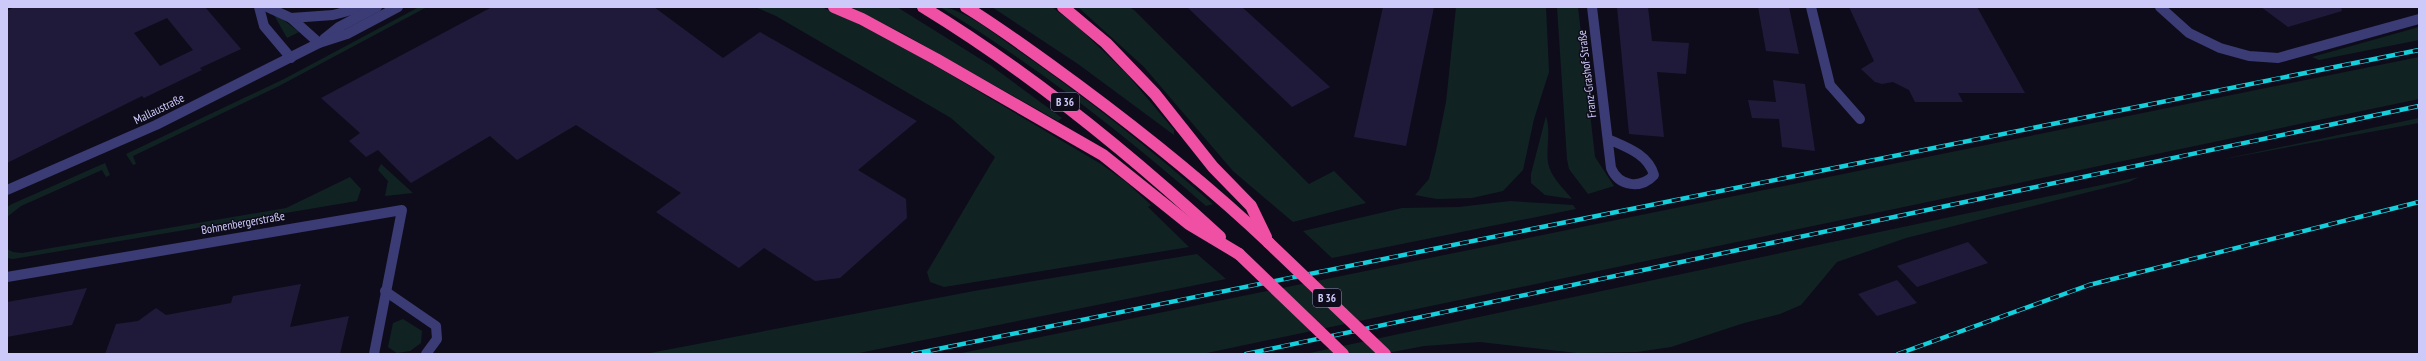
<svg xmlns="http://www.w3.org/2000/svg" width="2426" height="361" font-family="'PT Sans Narrow',sans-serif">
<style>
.green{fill:#102322}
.building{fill:#1f1a39;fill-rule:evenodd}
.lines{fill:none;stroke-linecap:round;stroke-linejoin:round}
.minor{stroke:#3b3b75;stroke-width:10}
.highway{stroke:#ef50a3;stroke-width:12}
.rail-casing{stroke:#14d0dc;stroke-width:4.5}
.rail{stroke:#0e0c1a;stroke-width:3;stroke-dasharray:9;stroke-linecap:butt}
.highway-bridge{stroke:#ef50a3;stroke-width:12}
.labels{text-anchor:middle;stroke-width:3;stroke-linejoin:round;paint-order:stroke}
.shield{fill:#0e0c1a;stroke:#9491b7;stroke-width:1}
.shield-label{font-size:11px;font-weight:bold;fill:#cdcafa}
.street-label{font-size:12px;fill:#cdcafa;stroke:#0e0c1a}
</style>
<rect width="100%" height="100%" fill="#0e0c1a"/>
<g class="green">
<polygon points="419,7 427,7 279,86 133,156 136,164 133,165 126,154 284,79"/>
<polygon points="755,7 821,7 845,17 922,58 1101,164 1126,182 1151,205 1148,207 1189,247 944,287 930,282 927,272 995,157 951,118 776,16"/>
<polygon points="851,7 897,7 990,65 1062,118 1058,121 902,33"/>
<path d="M940 7C961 7 995 34 1013 47 1083 95 1149 148 1213 204L1206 206C1122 132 1035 65 940 7Z"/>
<polygon points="992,7 1052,7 1078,27 1126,73 1174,130 1174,135 1078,64"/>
<polygon points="1078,7 1129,7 1134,10 1309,184 1334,171 1366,203 1293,222 1233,171 1144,67"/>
<polygon points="1456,7 1546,7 1549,72 1534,119 1523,170 1503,191 1472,198 1437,199 1415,195 1429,179 1436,151 1446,102"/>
<polygon points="1557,7 1578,7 1595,157 1614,186 1588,194 1569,169 1567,159"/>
<polygon points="274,15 277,15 299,32 287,38"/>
<polygon points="2419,27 2419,40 2319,60 2312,57"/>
<polygon points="2419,57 2419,99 1202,354 957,354"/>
<path d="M1546 116C1551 131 1546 147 1548 163 1550 176 1564 189 1572 199L1545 195 1531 183V174Z"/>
<polygon points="2419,118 2419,123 2219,160"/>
<polygon points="105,163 110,175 106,177 102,170 21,206 7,217 7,207 12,204"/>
<polygon points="381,164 413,193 385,196 388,181 378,170"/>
<polygon points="350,177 361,189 357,201 13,259 7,258 7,249 13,252 22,253 286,208"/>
<polygon points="2139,177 2129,182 1906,238 1837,262 1801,305 1780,314 1744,323 1671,347 1637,352 1577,353 1480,342 1424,346 1382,354 1305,354"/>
<polygon points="1510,201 1573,205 1576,209 1332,258 1303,231 1402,208 1459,207"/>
<polygon points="1197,254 1226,279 854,354 645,354 974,291"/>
<polygon points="403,319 422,331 421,343 410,351 397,353 388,347 393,323"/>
</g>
<g class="building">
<path d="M14 7H205L241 49 200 68 202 70 144 98 142 96 7 163V11ZM167 18 193 50 160 66 134 33Z"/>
<polygon points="492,7 654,7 723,58 760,32 917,121 858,170 906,199 907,218 840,278 815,281 764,248 739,268 656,212 681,193 576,125 517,160 490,136 411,183 378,150 366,157 349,141 360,133 321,98"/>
<polygon points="1187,7 1242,7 1330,87 1292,107"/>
<polygon points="1383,7 1434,7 1406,146 1354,137"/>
<polygon points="1617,7 1648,7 1652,41 1689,43 1686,74 1657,72 1664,137 1629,134"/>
<polygon points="1758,7 1789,7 1799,54 1766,51"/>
<polygon points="1849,7 1977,7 2025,93 1958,93 1963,102 1915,102 1909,90 1893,82 1882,84 1875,82 1861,69 1874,61"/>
<polygon points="2261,7 2341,7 2342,11 2288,27"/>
<polygon points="1773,80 1805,84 1815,151 1782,147 1779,119 1752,118 1748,100 1776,102"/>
<polygon points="1968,242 1988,263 1917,287 1897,266"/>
<polygon points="1897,280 1917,303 1877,316 1858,294"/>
<polygon points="301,284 290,327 349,316 340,354 105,354 116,324 138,321 156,308 166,315 231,303 233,296"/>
<polygon points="87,288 72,325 7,337 7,302"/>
</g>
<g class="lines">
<g class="minor">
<polyline points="259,7 264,26 291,58"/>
<polyline points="267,7 291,18 319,43"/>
<path d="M1592 7 1611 168C1619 187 1641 189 1654 175 1648 154 1626 147 1608 139"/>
<polyline points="1811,7 1830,85 1860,119"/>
<polyline points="2160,7 2189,33 2220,48 2249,56 2278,58 2419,19"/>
<polyline points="291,18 333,15 363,7"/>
<polyline points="324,39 339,27 377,7"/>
<polyline points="7,190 156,125 319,43 347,34 398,7"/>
<polyline points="7,277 402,210 374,354"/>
<polyline points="385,291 436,326 437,339 426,354"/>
</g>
<g class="highway">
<polyline points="834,7 862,19 936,59 1103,155 1189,224 1239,254"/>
<path d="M923 7C1031 73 1127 151 1220 237"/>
<path d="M966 7C1005 31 1041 58 1078 85 1144 134 1209 186 1269 243"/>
<polyline points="1063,7 1106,43 1155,94 1213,167 1251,206 1266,237"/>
</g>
<defs>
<g id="rail">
<polyline points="913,354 2419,50"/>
<polyline points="1246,354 2419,106"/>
<polyline points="1898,354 2089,285 2419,202"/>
</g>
</defs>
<use href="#rail" class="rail-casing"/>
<use href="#rail" class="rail"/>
<g class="highway-bridge">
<polyline points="1269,243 1385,354"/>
<polyline points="1239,254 1343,354"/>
</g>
</g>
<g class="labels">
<g class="shield">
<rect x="1051" y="93" width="28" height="18" rx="3"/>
<rect x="1313" y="289" width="28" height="18" rx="3"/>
</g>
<g class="shield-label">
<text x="1065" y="106">B 36</text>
<text x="1327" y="302">B 36</text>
</g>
<g class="street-label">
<text transform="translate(1587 74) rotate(-97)" y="4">Franz-Grashof-Straße</text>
<text transform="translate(159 109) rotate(-26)" y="4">Mallaustraße</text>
<text transform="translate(243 223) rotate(-10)" y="4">Bohnenbergerstraße</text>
</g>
</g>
<rect width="2426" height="361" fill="none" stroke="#cdcafa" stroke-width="16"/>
</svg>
